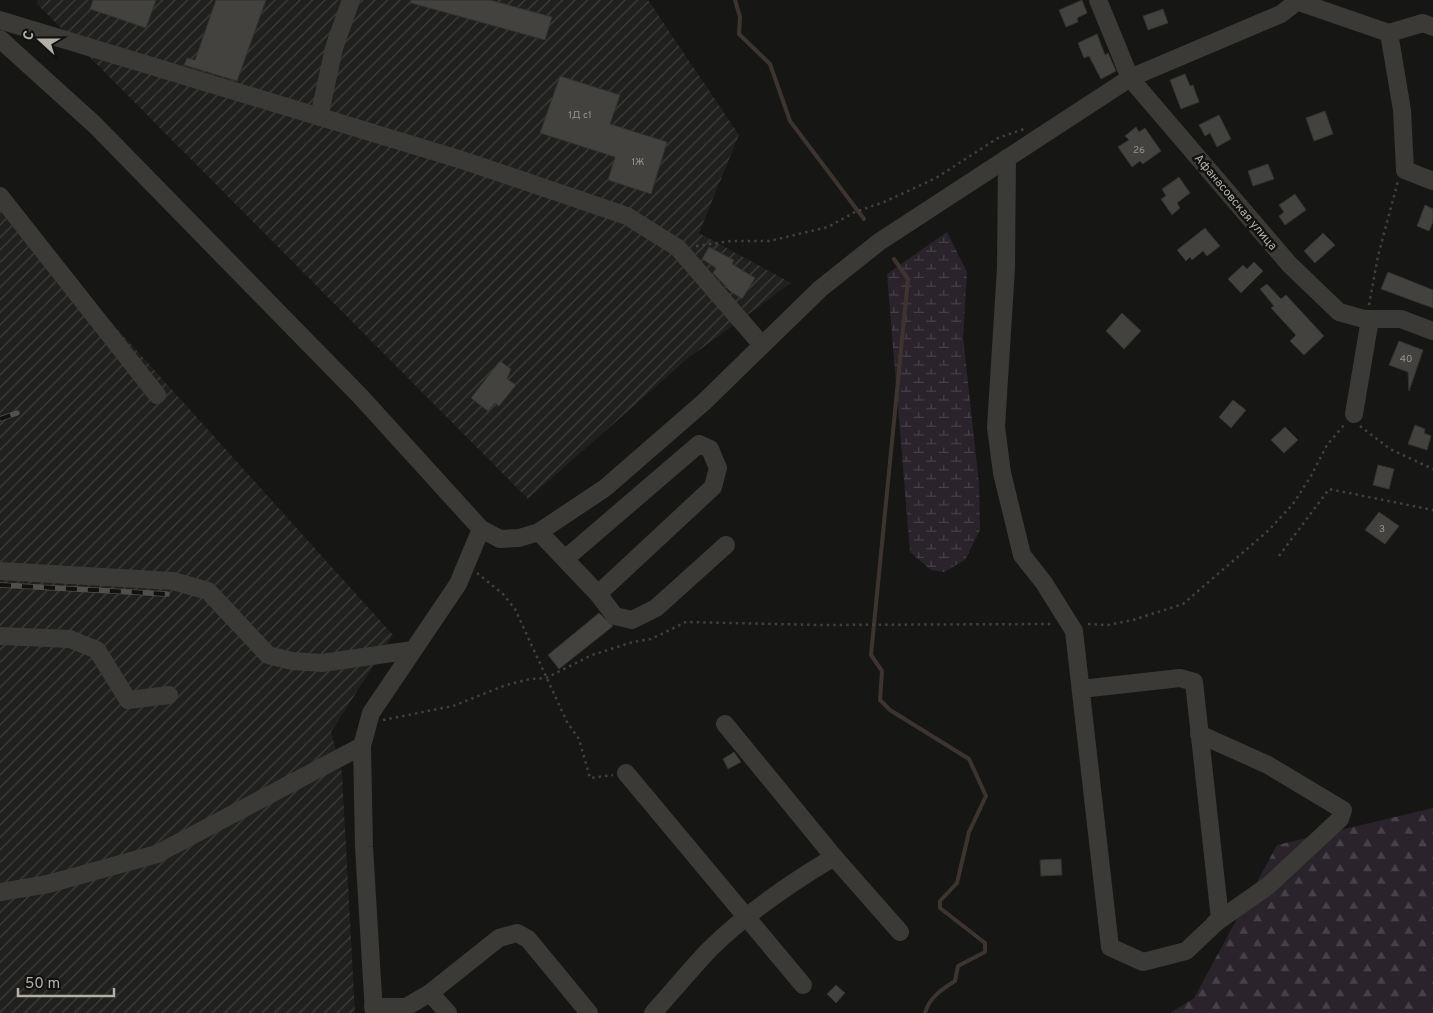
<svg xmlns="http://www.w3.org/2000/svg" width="1433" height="1013" font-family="Overpass,sans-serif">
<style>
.industrial{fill:url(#industrial-furrows)}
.forest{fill:url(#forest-firs)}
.wetland{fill:url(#wetland-marsh)}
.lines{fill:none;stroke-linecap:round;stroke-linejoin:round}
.stream{stroke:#3e342f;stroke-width:4}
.building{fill:#43423f;stroke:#32322f}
.path{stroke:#42403c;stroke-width:2.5;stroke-dasharray:2.5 4;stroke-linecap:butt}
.minor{stroke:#3b3a36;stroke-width:18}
.rail-casing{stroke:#524f4b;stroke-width:5.5}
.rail{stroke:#111110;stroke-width:4;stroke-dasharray:11;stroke-linecap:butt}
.labels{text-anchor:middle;stroke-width:5;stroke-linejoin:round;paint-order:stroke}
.number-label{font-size:10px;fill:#98948e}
.street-label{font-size:12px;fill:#b5afa8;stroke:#111110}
</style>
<defs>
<pattern id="industrial-furrows" width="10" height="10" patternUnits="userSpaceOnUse" patternTransform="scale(1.25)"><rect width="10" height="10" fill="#20201e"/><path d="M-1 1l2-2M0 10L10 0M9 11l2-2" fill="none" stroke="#3e3e3c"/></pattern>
<pattern id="forest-firs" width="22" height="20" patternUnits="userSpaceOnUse" patternTransform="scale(1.25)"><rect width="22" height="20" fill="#2b232b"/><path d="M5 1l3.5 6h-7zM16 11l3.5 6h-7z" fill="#484047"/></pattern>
<pattern id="wetland-marsh" width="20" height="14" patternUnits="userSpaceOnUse" patternTransform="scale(1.25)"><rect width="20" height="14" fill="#2b232b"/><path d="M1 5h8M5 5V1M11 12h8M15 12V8" fill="none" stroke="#484047"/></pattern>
</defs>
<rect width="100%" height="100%" fill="#161615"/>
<g class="industrial">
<polygon points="38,0 648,0 739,135 699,233 791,283 687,359 528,499 37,4"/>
<polygon points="0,199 393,635 331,732 342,773 355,1013 0,1013"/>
</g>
<polygon class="forest" points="1433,808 1433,1013 1170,1013 1194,998 1277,845"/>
<polygon class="wetland" points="947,232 967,272 963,337 979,484 980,530 965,560 944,572 931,570 910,552 887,274"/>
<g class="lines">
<g class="stream">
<polyline points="735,0 740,17 739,34 770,64 790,121 864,219"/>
<path d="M894 259 908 279 871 655 882 671 880 700 890 710 969 759 986 796 969 832 957 883 940 901V908L985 943V952L958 966 955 981C942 989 929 998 925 1013"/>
</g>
</g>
<g class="building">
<polygon points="93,0 156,0 146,28 90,9"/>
<polygon points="216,0 266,0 237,81 184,65 187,58 195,60"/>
<polygon points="411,0 490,0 552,17 545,40 411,3"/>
<polygon points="1082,0 1087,13 1077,18 1078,22 1066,27 1059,10"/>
<polygon points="1163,9 1168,23 1148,30 1143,16"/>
<polygon points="1097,34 1105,55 1108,53 1116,71 1101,79 1089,56 1084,58 1078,43"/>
<polygon points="1185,74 1190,86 1193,85 1199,102 1181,109 1170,80"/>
<polygon points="560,76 620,95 610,124 667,142 651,194 608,180 615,157 540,133"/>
<polygon points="1325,111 1333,134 1314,141 1306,118"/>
<polygon points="1219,115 1231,139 1217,147 1210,133 1205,136 1199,125"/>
<polygon points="1136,127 1139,132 1145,128 1161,151 1143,164 1140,161 1132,167 1118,147 1129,140 1125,136"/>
<polygon points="1268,164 1274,179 1253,186 1248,171"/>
<polygon points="1179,177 1190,193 1177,203 1180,208 1172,215 1161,199 1166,196 1162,189"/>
<polygon points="1295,194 1306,210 1285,225 1279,216 1284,212 1279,205"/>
<polygon points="1425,205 1433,209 1433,222 1429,231 1417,226"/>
<polygon points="1205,228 1220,246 1207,256 1203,251 1192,260 1190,257 1186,261 1177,250"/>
<polygon points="1323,233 1335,245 1315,263 1304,251"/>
<polygon points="709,247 734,260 732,264 755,278 742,299 730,291 713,273 716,268 702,259"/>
<polygon points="1254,262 1263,271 1241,293 1228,279 1243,265 1247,269"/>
<polygon points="1388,272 1433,290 1433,308 1381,289"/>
<polygon points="1267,284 1281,299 1286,295 1324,336 1304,355 1290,341 1296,335 1271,308 1274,306 1260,289"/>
<polygon points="1122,313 1141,331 1124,349 1106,331"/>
<polygon points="1399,341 1423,350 1409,391 1408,372 1389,365"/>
<polygon points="500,361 511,369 507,379 516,385 499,406 495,403 488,411 471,398"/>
<polygon points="1233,400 1246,410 1231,428 1219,417"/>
<polygon points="1415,425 1425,429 1424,433 1431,436 1427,450 1408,444"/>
<polygon points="1285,427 1298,440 1284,453 1271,440"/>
<polygon points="1378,465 1394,469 1389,489 1373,485"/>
<polygon points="1379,512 1399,526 1385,544 1365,530"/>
<polygon points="599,613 613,626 559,669 548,655"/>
<polygon points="734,752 741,762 728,769 723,759"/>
<polygon points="1061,859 1062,875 1041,876 1040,860"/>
<polygon points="836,985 845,993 836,1003 827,994"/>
</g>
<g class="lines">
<g class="path">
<polyline points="696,246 731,241 769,241 828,227 855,212 884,202 936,178 998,138 1024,129"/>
<polyline points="1369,305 1378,256 1398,181"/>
<polyline points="1360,426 1390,449 1433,469"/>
<polyline points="1279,556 1329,489 1433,510"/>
<polyline points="477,573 503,594 515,609 567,722 579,739 590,778 613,775"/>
<polyline points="1088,624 1108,625 1133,620 1183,604 1269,530 1293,504 1311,476 1327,445 1344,425"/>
<polyline points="383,720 453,706 506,685 530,679 546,678 592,655 633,642 651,639 686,622 819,625 1052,624"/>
</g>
<g class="minor">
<polyline points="1098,0 1130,78 1289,264 1339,312 1364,319 1401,319 1433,331"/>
<polyline points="1299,2 1389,33 1402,110 1405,170 1433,181"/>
<polyline points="0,20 462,160 627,216 678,248 762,345"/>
<polyline points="1389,33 1423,23 1433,27"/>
<polyline points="0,39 95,125 361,397 481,529 500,539 519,538 539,532 605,488 704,402 820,289 879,242 1130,78 1281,14 1299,0"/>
<polyline points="319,117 334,48 351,0"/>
<polyline points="1007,158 1006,268 996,427 1002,473 1022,555 1044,583 1074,631 1110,947 1143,962 1186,951 1220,919 1194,682 1180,678 1081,689"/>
<polyline points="0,196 157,395"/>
<polyline points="1354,414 1370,319"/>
<polyline points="539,532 598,594 713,487 718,468 710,449 699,444 565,559"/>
<polyline points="0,571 173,581 208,591 268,655 292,661 322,663 413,650"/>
<polyline points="598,594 615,616 632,620 656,608 726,545"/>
<polyline points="0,636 70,639 97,650 128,700 169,695"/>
<polyline points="725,724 834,857"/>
<polyline points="1199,734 1268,765 1343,810 1340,819 1268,886 1215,923"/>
<polyline points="362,746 364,847 374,1013"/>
<polyline points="626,773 803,985"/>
<polyline points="0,892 48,884 157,854 362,746 371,713 458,584 481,529"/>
<polyline points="430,993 448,1013"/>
<polyline points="373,1007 406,1007 430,993 499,938 517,933 528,939 589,1013"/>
<path d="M653 1013C672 992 690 970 709 950 746 913 789 884 834 857L900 932"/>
</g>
<defs>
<g id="rail">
<polyline points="0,419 17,413"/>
<polyline points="0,585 167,594"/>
</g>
</defs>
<use href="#rail" class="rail-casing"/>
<use href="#rail" class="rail"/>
</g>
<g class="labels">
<g class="number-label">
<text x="580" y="118">1Д с1</text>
<text x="1139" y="153">26</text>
<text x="638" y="165">1Ж</text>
<text x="1406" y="362">40</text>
<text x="1382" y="532">3</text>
</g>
<g class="street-label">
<text transform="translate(1236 202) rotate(50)" y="4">Афанасовская улица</text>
</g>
</g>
<g transform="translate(40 40) rotate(291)" stroke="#111110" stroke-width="4" paint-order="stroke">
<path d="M0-4L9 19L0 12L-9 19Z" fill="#b5afa8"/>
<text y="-8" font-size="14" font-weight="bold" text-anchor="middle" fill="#b5afa8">С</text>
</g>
<path d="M18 988v8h96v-8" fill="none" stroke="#b5afa8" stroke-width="2.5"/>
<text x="25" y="988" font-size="15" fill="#b5afa8" stroke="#111110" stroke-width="4" paint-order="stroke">50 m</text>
</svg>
